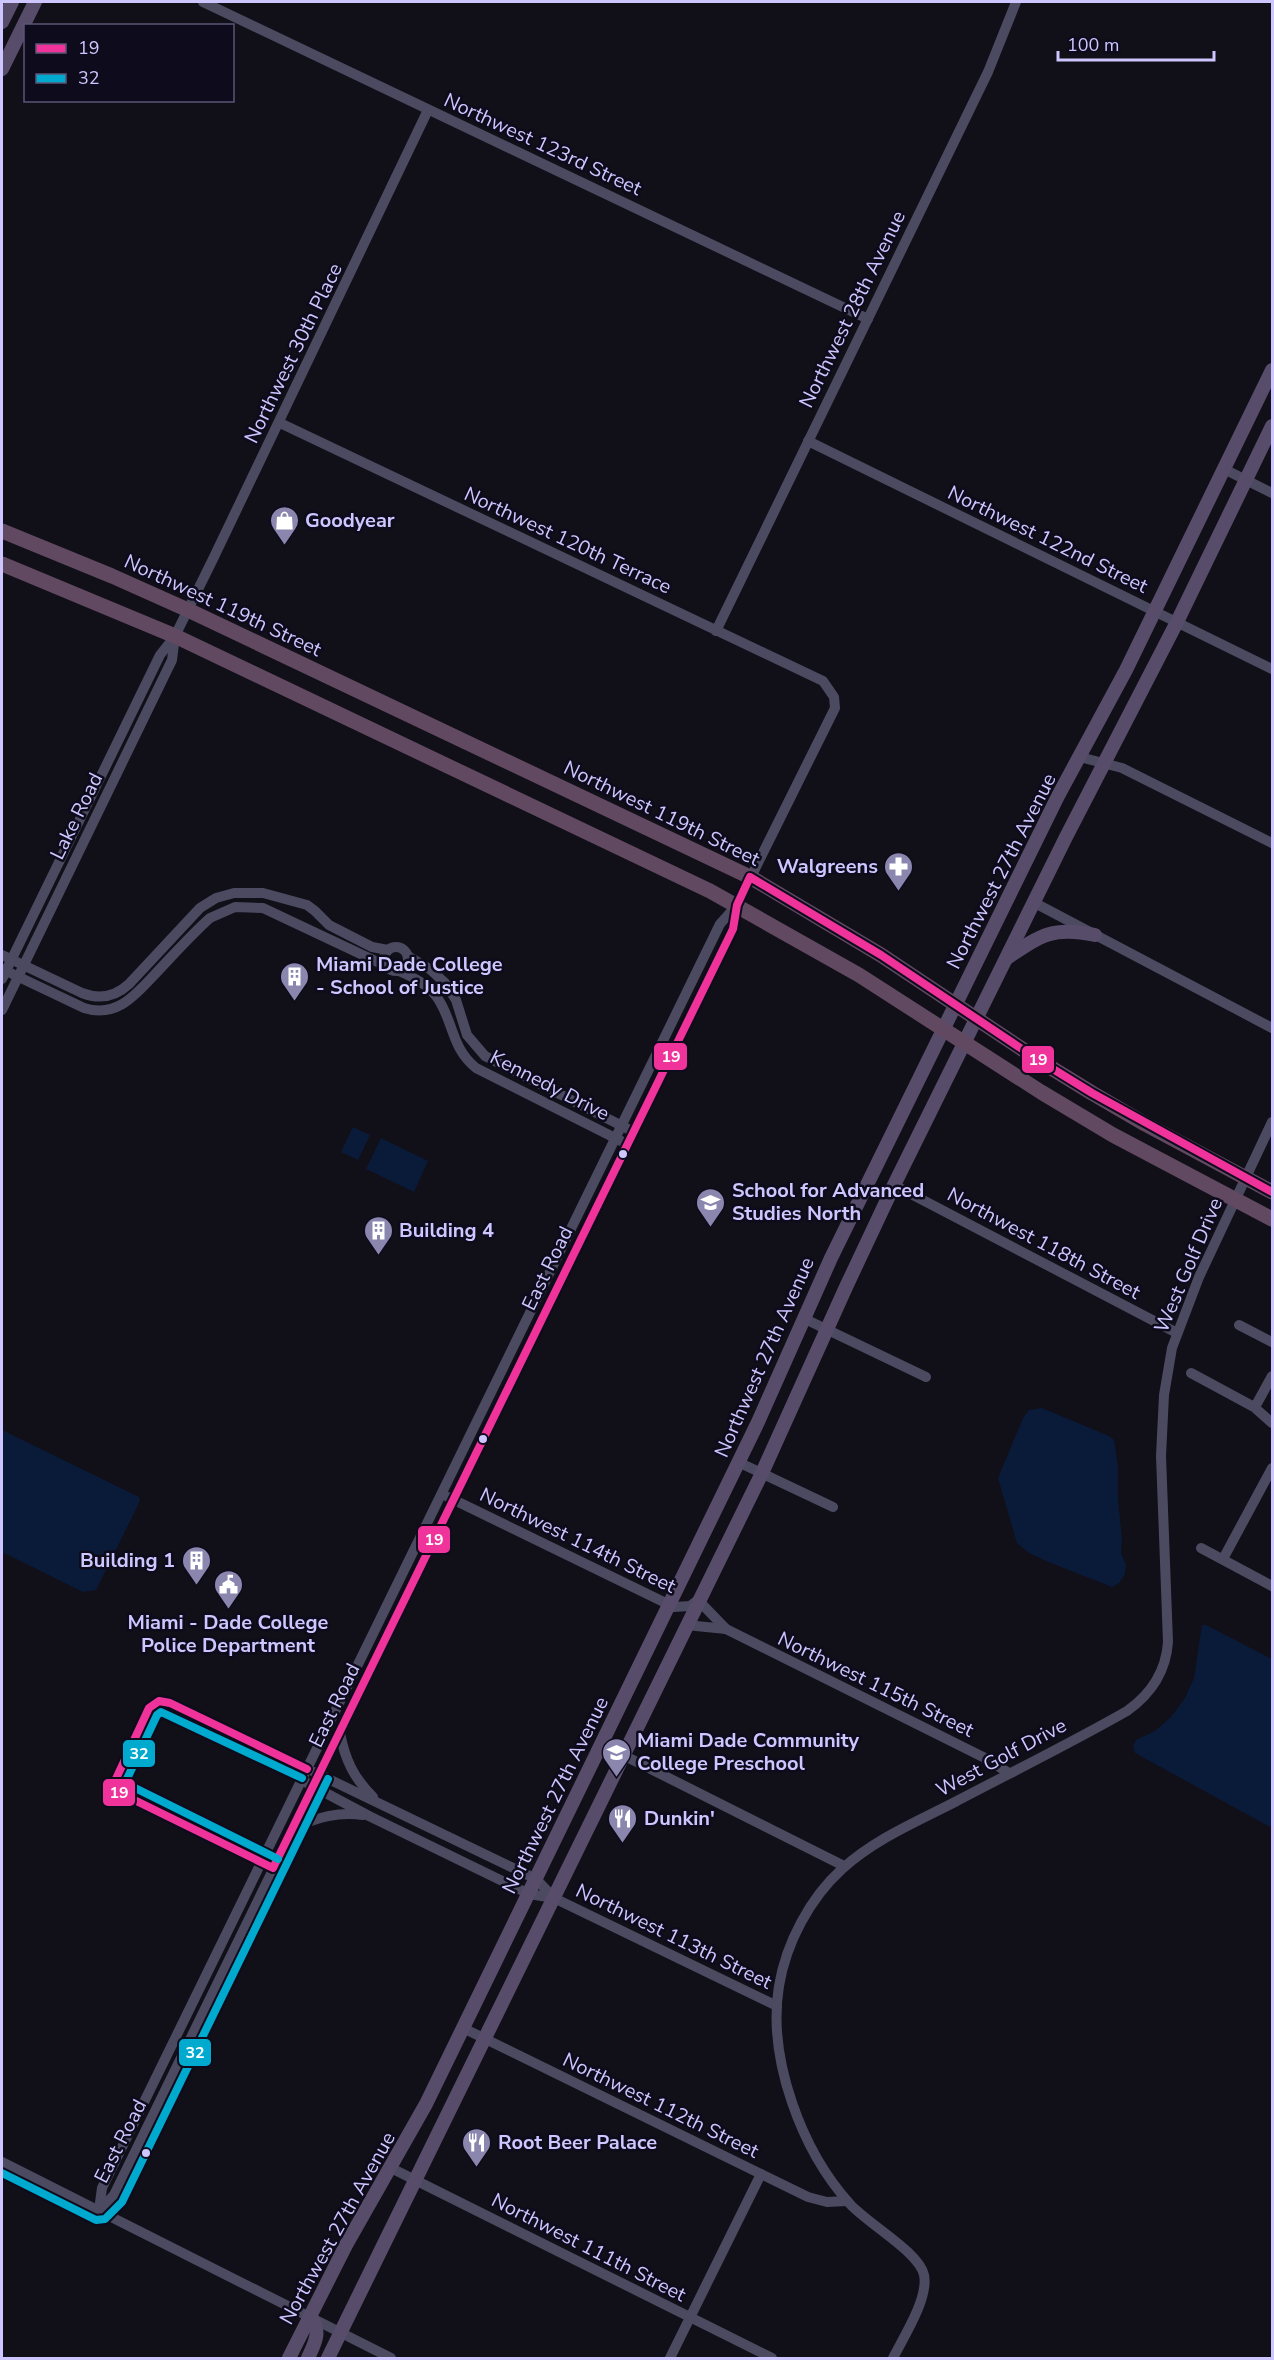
<svg xmlns="http://www.w3.org/2000/svg" width="1274" height="2360" font-family="'Nunito Sans',sans-serif">
<style>
.water{fill:#0a1b39}
.lines{fill:none;stroke-linecap:round;stroke-linejoin:round}
.minor{stroke:#4b4a61;stroke-width:10}
.major{stroke:#584c6b;stroke-width:14}
.highway{stroke:#614962;stroke-width:15}
.bus-1-casing{stroke:#0e0b1c;stroke-width:12}
.bus-2-casing{stroke:#0e0b1c;stroke-width:12}
.bus-1{stroke:#ef339a;stroke-width:8}
.bus-2{stroke:#00a9ce;stroke-width:8}
.bus-dot{fill:#cdc6ff;stroke:#0e0b1c;stroke-width:2}
.labels{text-anchor:middle;stroke-width:5;stroke-linejoin:round;paint-order:stroke}
.street-label{font-size:20px;fill:#cdc6ff;stroke:#0e0b1c}
.poi-label{font-size:20px;font-weight:bold;fill:#cdc6ff;stroke:#0e0b1c;text-anchor:start}
.line-badge{stroke:#0e0b1c;stroke-width:2}
.badge-label{font-size:16px;text-anchor:middle;font-weight:bold;fill:#fff}
</style>
<rect width="100%" height="100%" fill="#110f18"/>
<g class="water">
<polygon points="353,1127 370,1135 358,1160 341,1152"/>
<polygon points="381,1138 428,1161 414,1192 366,1169"/>
<polygon points="1042,1408 1109,1436 1114,1440 1118,1466 1118,1499 1122,1540 1121,1553 1126,1565 1125,1574 1119,1583 1112,1587 1046,1561 1029,1553 1017,1543 998,1478 1023,1418 1029,1410"/>
<polygon points="2,1430 139,1497 140,1501 96,1590 83,1592 2,1552"/>
<polygon points="1202,1625 1206,1625 1272,1659 1272,1828 1135,1753 1133,1746 1136,1740 1155,1731 1171,1717 1185,1698 1194,1678"/>
</g>
<g class="lines">
<g class="minor">
<polyline points="203,2 868,319"/>
<polyline points="808,441 1272,669"/>
<polyline points="1224,469 1272,493"/>
<polyline points="716,631 988,72 1016,2"/>
<polyline points="1080,757 1122,768 1272,843"/>
<polyline points="1033,902 1272,1028"/>
<circle cx="396" cy="959" r="12"/>
<path d="M2 955 82 993C100 1000 115 997 129 984L200 908 216 898 234 893H263L307 905 315 911 329 925 372 947 388 950"/>
<polyline points="408,956 431,970 445,983 456,1000 467,1035 485,1056 628,1129"/>
<path d="M2 969 84 1008C118 1019 137 993 158 971 175 953 192 934 210 918L235 907 263 908 386 966"/>
<path d="M399 971C415 978 431 986 440 1002 454 1026 452 1048 476 1068L623 1142"/>
<polyline points="2,979 160,655 175,636 213,559 428,110"/>
<polyline points="2,1010 172,660 175,636"/>
<polyline points="894,1185 1177,1333"/>
<polyline points="805,1319 926,1377"/>
<polyline points="1239,1325 1272,1342"/>
<polyline points="1191,1373 1254,1407 1272,1423"/>
<polyline points="1255,1407 1272,1376"/>
<polyline points="738,1462 833,1507"/>
<polyline points="448,1497 674,1607 690,1606 698,1600 726,1629"/>
<polyline points="1201,1548 1272,1586"/>
<polyline points="1223,1559 1272,1468"/>
<polyline points="686,1625 726,1629 983,1757 1009,1773"/>
<path d="M340 1733C345 1760 354 1778 373 1797"/>
<polyline points="601,1744 844,1866"/>
<polyline points="314,1772 536,1879 554,1898"/>
<polyline points="307,1783 369,1816 529,1894 554,1898 777,2006"/>
<path d="M294 1827C318 1818 338 1811 363 1815"/>
<polyline points="463,2028 808,2197 827,2202 847,2201"/>
<polyline points="2,2162 391,2358"/>
<polyline points="391,2168 772,2358"/>
<polyline points="99,2210 102,2188 720,924 737,905 835,708 834,697 823,681 280,423"/>
<polyline points="100,2210 114,2195 733,929 736,905"/>
<polyline points="670,2358 761,2174"/>
<path d="M893 2358C903 2338 929 2298 924 2275 919 2252 868 2224 850 2204 802 2151 767 2059 779 1986 786 1943 810 1898 842 1869 875 1839 916 1822 955 1802 1012 1772 1071 1743 1127 1711 1151 1694 1166 1672 1168 1642L1161 1456 1164 1395 1172 1348 1199 1277 1272 1122"/>
</g>
<g class="major">
<polyline points="2,22 12,2"/>
<polyline points="2,69 35,2"/>
<path d="M1007 958C1041 935 1053 926 1095 935"/>
<polyline points="289,2358 346,2245 426,2104 758,1422 831,1258 1058,796 1126,670 1272,370"/>
<path d="M308 2358C315 2343 322 2331 310 2316"/>
<polyline points="328,2358 762,1473 846,1287 894,1185 1066,837 1177,622 1272,426"/>
</g>
<g class="highway">
<polyline points="2,531 112,576 188,610 750,877 881,955 1040,1061 1092,1093 1145,1124 1272,1192"/>
<polyline points="2,564 175,636 710,891 859,975 1041,1092 1113,1135 1272,1219"/>
</g>
<defs>
<polyline id="bus-1" points="307,1769 170,1703 159,1701 149,1708 114,1783 118,1792 273,1868 733,929 737,905 750,877 881,955 1040,1061 1092,1093 1272,1192"/>
<g id="bus-2">
<polyline points="278,1859 125,1783 157,1715 161,1712 302,1778"/>
<polyline points="2,2173 96,2220 105,2219 122,2202 328,1779"/>
</g>
</defs>
<use href="#bus-1" class="bus-1-casing"/>
<use href="#bus-2" class="bus-2-casing"/>
<use href="#bus-1" class="bus-1"/>
<use href="#bus-2" class="bus-2"/>
</g>
<defs>
<symbol id="shop-pin" viewBox="-11 -11 22 30"><path d="M0 17L-7.5 6A9.5 9.5 0 1 1 7.5 6Z" fill="#8b86ae" stroke="#0e0b1c"/><path d="M-5-2.5h2.3a2.7 3.5 0 0 1 5.4 0H5L5.5 6h-11ZM-1.5-2.5h3a1.5 2.3 0 0 0-3 0Z" fill="#fff"/></symbol>
<symbol id="pharmacy-pin" viewBox="-11 -11 22 30"><path d="M0 17L-7.5 6A9.5 9.5 0 1 1 7.5 6Z" fill="#8b86ae" stroke="#0e0b1c"/><path d="M-2-6h4v4h4v4h-4v4h-4v-4h-4v-4h4Z" fill="#fff"/></symbol>
<symbol id="building-pin" viewBox="-11 -11 22 30"><path d="M0 17L-7.5 6A9.5 9.5 0 1 1 7.5 6Z" fill="#8b86ae" stroke="#0e0b1c"/><path d="M-4-6H4V6H1V3H-1V6H-4ZM-2.5-4.3h1.7v1.8h-1.7ZM.8-4.3h1.7v1.8H.8ZM-2.5-1h1.7V.8h-1.7ZM.8-1h1.7V.8H.8Z" fill="#fff"/></symbol>
<symbol id="school-pin" viewBox="-11 -11 22 30"><path d="M0 17L-7.5 6A9.5 9.5 0 1 1 7.5 6Z" fill="#8b86ae" stroke="#0e0b1c"/><path d="M0-5L7-2L0 1L-7-2ZM-4 1L0 2.5L4 1V4Q0 6-4 4Z" fill="#fff"/></symbol>
<symbol id="civic-pin" viewBox="-11 -11 22 30"><path d="M0 17L-7.5 6A9.5 9.5 0 1 1 7.5 6Z" fill="#8b86ae" stroke="#0e0b1c"/><path d="M-.6-6.5H3V-4.5H.6V-3L4-1V1h2V6H-6V1h2V-1L-.6-3ZM-1.2 2.5V6h2.4V2.5Z" fill="#fff"/></symbol>
<symbol id="restaurant-pin" viewBox="-11 -11 22 30"><path d="M0 17L-7.5 6A9.5 9.5 0 1 1 7.5 6Z" fill="#8b86ae" stroke="#0e0b1c"/><path d="M-5-6h1v4h1v-4h1v4h1v-4h1v5L-1.5 .5V6h-2V.5L-5-1ZM5-6V6H3V1.5H1.5Q1.5-4 5-6Z" fill="#fff"/></symbol>
</defs>
<g fill-rule="evenodd">
<use href="#shop-pin" x="268" y="504" width="33" height="45"/>
<use href="#pharmacy-pin" x="882" y="850" width="33" height="45"/>
<use href="#building-pin" x="278" y="960" width="33" height="45"/>
<use href="#school-pin" x="694" y="1186" width="33" height="45"/>
<use href="#building-pin" x="362" y="1214" width="33" height="45"/>
<use href="#building-pin" x="180" y="1544" width="33" height="45"/>
<use href="#civic-pin" x="212" y="1568" width="33" height="45"/>
<use href="#school-pin" x="600" y="1736" width="33" height="45"/>
<use href="#restaurant-pin" x="606" y="1802" width="33" height="45"/>
<use href="#restaurant-pin" x="460" y="2126" width="33" height="45"/>
</g>
<g class="bus-dot">
<circle cx="623" cy="1154" r="5"/>
<circle cx="483" cy="1439" r="5"/>
<circle cx="146" cy="2153" r="5"/>
</g>
<g class="labels">
<g class="street-label">
<text transform="translate(543 144) rotate(25)" y="7">Northwest 123rd Street</text>
<text transform="translate(852 309) rotate(-64)" y="7">Northwest 28th Avenue</text>
<text transform="translate(293 353) rotate(-64)" y="7">Northwest 30th Place</text>
<text transform="translate(1048 539) rotate(26)" y="7">Northwest 122nd Street</text>
<text transform="translate(568 540) rotate(25)" y="7">Northwest 120th Terrace</text>
<text transform="translate(223 605) rotate(25)" y="7">Northwest 119th Street</text>
<text transform="translate(662 813) rotate(26)" y="7">Northwest 119th Street</text>
<text transform="translate(76 816) rotate(-64)" y="7">Lake Road</text>
<text transform="translate(1001 871) rotate(-63)" y="7">Northwest 27th Avenue</text>
<text transform="translate(550 1085) rotate(27)" y="7">Kennedy Drive</text>
<text transform="translate(1044 1243) rotate(28)" y="7">Northwest 118th Street</text>
<text transform="translate(1188 1265) rotate(-67)" y="7">West Golf Drive</text>
<text transform="translate(547 1268) rotate(-64)" y="7">East Road</text>
<text transform="translate(764 1357) rotate(-66)" y="7">Northwest 27th Avenue</text>
<text transform="translate(578 1540) rotate(26)" y="7">Northwest 114th Street</text>
<text transform="translate(876 1684) rotate(26)" y="7">Northwest 115th Street</text>
<text transform="translate(334 1705) rotate(-64)" y="7">East Road</text>
<text transform="translate(1001 1757) rotate(-28)" y="7">West Golf Drive</text>
<text transform="translate(555 1795) rotate(-64)" y="7">Northwest 27th Avenue</text>
<text transform="translate(674 1936) rotate(26)" y="7">Northwest 113th Street</text>
<text transform="translate(661 2105) rotate(26)" y="7">Northwest 112th Street</text>
<text transform="translate(120 2141) rotate(-63)" y="7">East Road</text>
<text transform="translate(337 2228) rotate(-61)" y="7">Northwest 27th Avenue</text>
<text transform="translate(589 2247) rotate(27)" y="7">Northwest 111th Street</text>
</g>
<g class="poi-label">
<text x="305" y="527">Goodyear</text>
<text x="878" y="873" text-anchor="end">Walgreens</text>
<text x="316" y="971">Miami Dade College<tspan x="316" dy="23">- School of Justice</tspan></text>
<text x="732" y="1197">School for Advanced<tspan x="732" dy="23">Studies North</tspan></text>
<text x="399" y="1237">Building 4</text>
<text x="175" y="1567" text-anchor="end">Building 1</text>
<text x="228" y="1629" text-anchor="middle">Miami - Dade College<tspan x="228" dy="23">Police Department</tspan></text>
<text x="637" y="1747">Miami Dade Community<tspan x="637" dy="23">College Preschool</tspan></text>
<text x="644" y="1825">Dunkin'</text>
<text x="498" y="2149">Root Beer Palace</text>
</g>
</g>
<g class="line-badge">
<rect x="653" y="1042" width="35" height="29" rx="6" fill="#ef339a"/>
<rect x="1021" y="1045" width="34" height="29" rx="6" fill="#ef339a"/>
<rect x="417" y="1525" width="34" height="29" rx="6" fill="#ef339a"/>
<rect x="122" y="1739" width="34" height="29" rx="6" fill="#00a9ce"/>
<rect x="102" y="1778" width="34" height="29" rx="6" fill="#ef339a"/>
<rect x="178" y="2038" width="34" height="29" rx="6" fill="#00a9ce"/>
</g>
<g class="badge-label">
<text x="671" y="1062">19</text>
<text x="1038" y="1065">19</text>
<text x="434" y="1545">19</text>
<text x="139" y="1759">32</text>
<text x="119" y="1798">19</text>
<text x="195" y="2058">32</text>
</g>
<rect width="1274" height="2360" fill="none" stroke="#cdc6ff" stroke-width="6"/>
<rect x="24" y="24" width="210" height="78" fill="#0e0b1c" stroke="#5a5677" stroke-width="1.5"/>
<rect x="36" y="44" width="30" height="9" fill="#ef339a" stroke="#5a5677" stroke-width="1.5"/>
<text x="78" y="54" font-size="18" fill="#cdc6ff">19</text>
<rect x="36" y="74" width="30" height="9" fill="#00a9ce" stroke="#5a5677" stroke-width="1.5"/>
<text x="78" y="84" font-size="18" fill="#cdc6ff">32</text>
<path d="M1058 51v9h156v-9" fill="none" stroke="#cdc6ff" stroke-width="3"/>
<text x="1067" y="51" font-size="18" fill="#cdc6ff" stroke="#0e0b1c" stroke-width="4.5" paint-order="stroke">100 m</text>
</svg>
